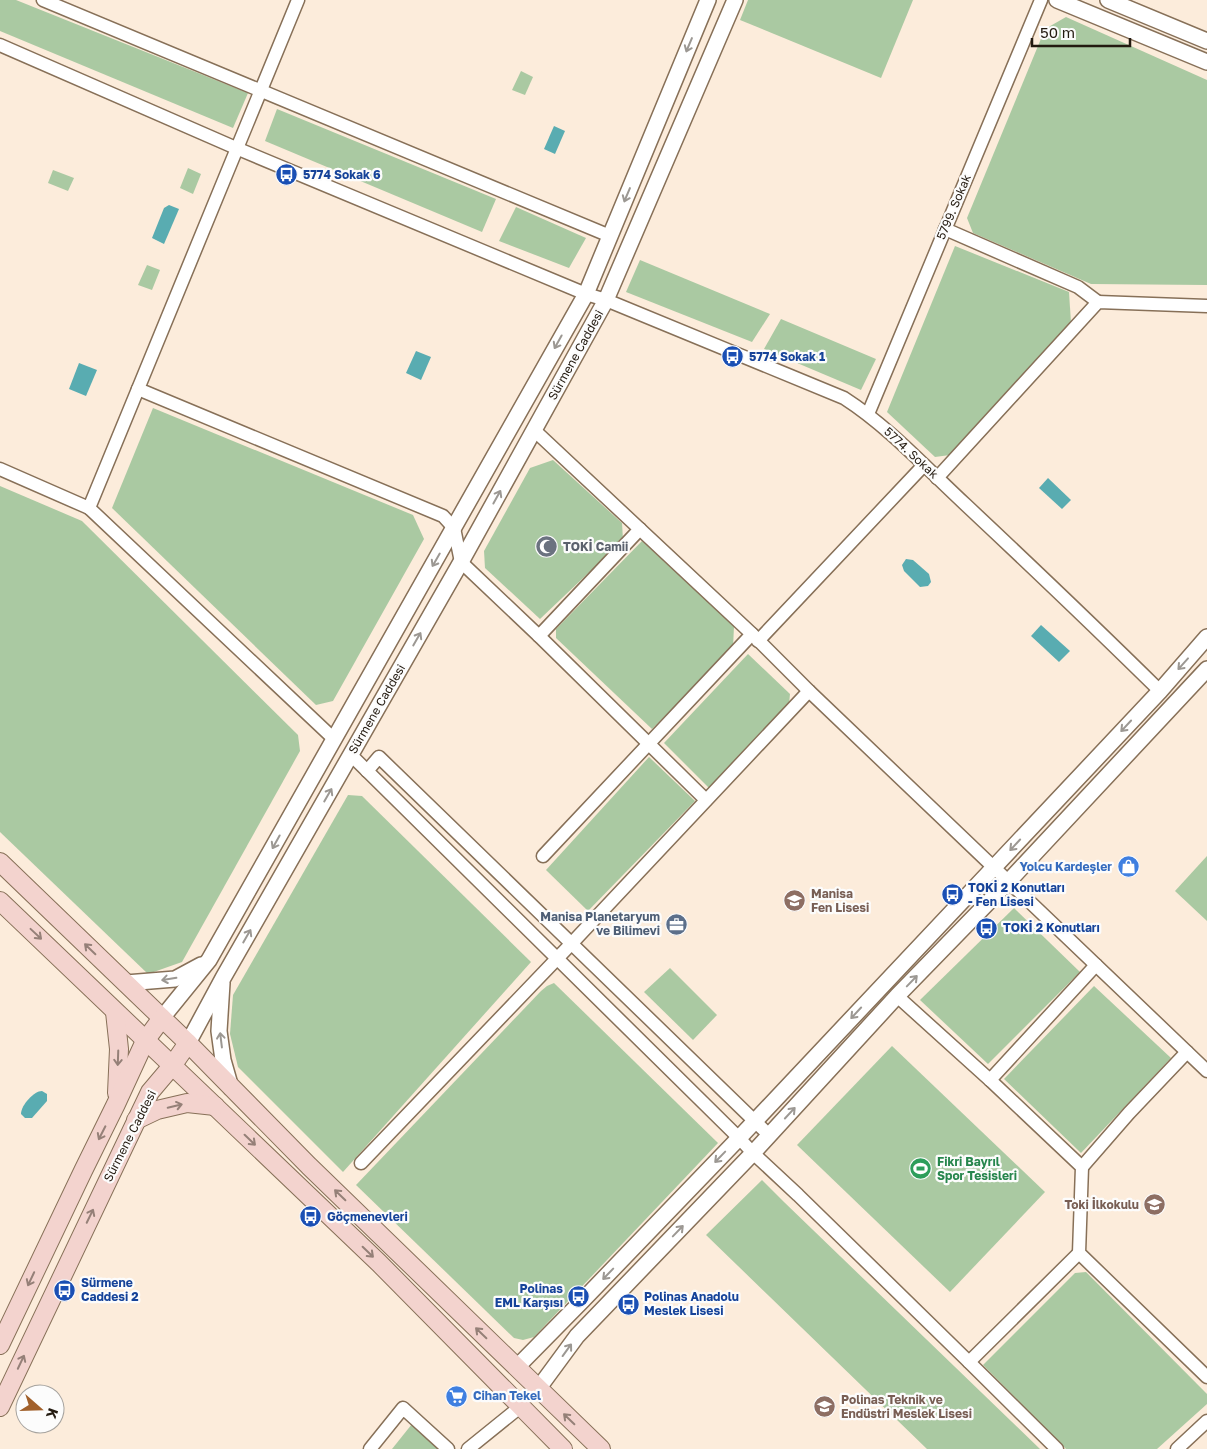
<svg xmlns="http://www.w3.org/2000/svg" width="1207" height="1449" font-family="'Golos Text',sans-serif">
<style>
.green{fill:#aac9a2}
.water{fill:#59acb1}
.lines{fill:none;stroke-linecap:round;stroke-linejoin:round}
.minor-casing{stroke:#877058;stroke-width:15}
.tertiary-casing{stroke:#877058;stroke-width:18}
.secondary-casing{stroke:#877058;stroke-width:20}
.minor{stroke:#fff;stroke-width:12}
.tertiary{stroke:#fff;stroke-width:15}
.secondary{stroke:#f3d3ce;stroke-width:18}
.oneway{stroke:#9c9893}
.oneway2{stroke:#958078}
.labels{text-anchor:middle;stroke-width:4.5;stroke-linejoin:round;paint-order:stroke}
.transit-label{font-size:12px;font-weight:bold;fill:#164399;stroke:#fcfcfc;text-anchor:start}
.street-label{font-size:12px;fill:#231a10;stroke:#fcfcfc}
.worship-label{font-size:12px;font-weight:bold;fill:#5b616d;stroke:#fcfcfc;text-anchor:start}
.shop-label{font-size:12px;font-weight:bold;fill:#366cbe;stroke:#fcfcfc;text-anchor:end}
.education-label{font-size:12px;font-weight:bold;fill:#785e54;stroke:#fcfcfc;text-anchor:start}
.service-label{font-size:12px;font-weight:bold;fill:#4e5e75;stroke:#fcfcfc;text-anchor:end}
.leisure-label{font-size:12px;font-weight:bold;fill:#27864d;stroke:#fcfcfc;text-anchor:start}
</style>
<rect width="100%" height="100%" fill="#fcecdb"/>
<g class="green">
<polygon points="0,0 16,0 248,93 233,128 0,31"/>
<polygon points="748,0 913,0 881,78 740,20"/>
<polygon points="1066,17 1207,80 1207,285 1091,284 973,233 967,218 1045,29"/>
<polygon points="521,71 533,77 525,95 512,90"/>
<polygon points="277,109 496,199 482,232 265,141"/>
<polygon points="188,168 201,174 193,194 180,188"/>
<polygon points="53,170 74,178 68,191 48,183"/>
<polygon points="516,207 586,238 569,268 499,241"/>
<polygon points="955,246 1069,292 1071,323 950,455 935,457 887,412"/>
<polygon points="640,260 770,314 752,342 626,292"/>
<polygon points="147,265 160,270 152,290 138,285"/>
<polygon points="781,319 876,359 861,390 764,349"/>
<polygon points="153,408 413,515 424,539 333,701 316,705 112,508"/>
<polygon points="553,460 622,523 623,540 540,619 485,568 484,551 530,468"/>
<polygon points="0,486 82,521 298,735 300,751 182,962 148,974 0,832"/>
<polygon points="642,541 734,626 733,648 652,729 556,638 556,629"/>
<polygon points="748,654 790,694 789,704 710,789 664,743"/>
<polygon points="649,757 695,801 588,911 546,870"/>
<polygon points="348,795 362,796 531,962 343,1172 238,1067 230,1034 233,995"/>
<polygon points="1207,856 1207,921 1175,891"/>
<polygon points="1014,908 1080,972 988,1064 920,1000"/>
<polygon points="670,968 717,1015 693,1040 644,992"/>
<polygon points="554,983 718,1143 534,1337 523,1340 514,1338 356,1185 541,991 547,986"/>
<polygon points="1094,986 1171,1058 1081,1153 1004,1079"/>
<polygon points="892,1046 1045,1192 950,1292 797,1145"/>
<polygon points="762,1180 784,1202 1040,1449 927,1449 706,1235"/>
<polygon points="1086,1272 1207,1394 1207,1404 1157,1449 1066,1449 983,1365 1075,1273"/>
<polygon points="412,1424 440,1449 392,1449"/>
</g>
<g class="water">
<polygon points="554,126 565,131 555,154 544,149"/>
<polygon points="169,205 179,209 164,244 152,238 164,208"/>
<polygon points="416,351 431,357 421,380 406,373"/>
<polygon points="79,363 97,370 86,396 69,389"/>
<polygon points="1048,478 1071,500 1062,509 1039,488"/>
<polygon points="906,559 913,560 929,574 931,582 928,586 920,587 904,571 902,565"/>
<polygon points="1041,625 1070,651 1059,662 1031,636"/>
<path d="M42 1091 47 1094V1101L32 1118H25L21 1114C21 1105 34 1091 42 1091Z"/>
</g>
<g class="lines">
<defs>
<g id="minor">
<polyline points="43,0 610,236"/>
<polyline points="298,0 138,389 443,516 454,528 461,562 539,636 706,800"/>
<path d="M0 45 236 148 586 294 606 300 844 398C889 427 926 468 966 505 1031 566 1096 628 1160 691"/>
<polyline points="945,229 1078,287 1098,302"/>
<polyline points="868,414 1041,0"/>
<polyline points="534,430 752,634 809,691 1207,1071"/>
<polyline points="0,469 89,508 138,389"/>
<polyline points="937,478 1098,302 1207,306"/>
<polyline points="89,508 334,739"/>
<polyline points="539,636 640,529"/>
<polyline points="758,641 924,465"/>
<polyline points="351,755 739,1138 753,1153 798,1195 969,1362 1079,1253"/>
<polyline points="367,771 379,757 769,1135"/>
<polyline points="543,856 752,634"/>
<polyline points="897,996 990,1080 1082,1167 1079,1253 1207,1377"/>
<polyline points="990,1080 1096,965"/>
<polyline points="361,1163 572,943 809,691"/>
<polyline points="1082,1167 1129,1113 1187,1052"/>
<polyline points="969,1362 1057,1449"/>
<polyline points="370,1449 403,1408 448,1449"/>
<polyline points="468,1449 520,1407"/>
<polyline points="1177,1449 1207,1421"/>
</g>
<g id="tertiary">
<polyline points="1057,0 1207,62"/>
<polyline points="1108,0 1207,41"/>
<polyline points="126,983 175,979 201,965"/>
<polyline points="222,983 219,1031 223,1060 231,1088"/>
<polyline points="162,1018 209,960 586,294 708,0"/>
<polyline points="188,1043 223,978 461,562 606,300 735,0"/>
<polyline points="517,1367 583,1300 739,1138 1160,691 1207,637"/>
<polyline points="538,1389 577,1336 753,1153 897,996 1008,882 1207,669"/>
</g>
<g id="secondary">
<polyline points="0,862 188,1043 309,1166 601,1449"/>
<polyline points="0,901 379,1263 563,1449"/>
<polyline points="115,1012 119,1049 117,1093"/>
<polyline points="136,1120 157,1110 187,1103 215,1106"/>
<polyline points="0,1345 83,1171 116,1104 145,1041 162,1018"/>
<polyline points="0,1407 150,1092 172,1066 188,1043"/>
</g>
</defs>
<use href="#minor" class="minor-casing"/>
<use href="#tertiary" class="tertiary-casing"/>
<use href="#secondary" class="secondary-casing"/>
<use href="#minor" class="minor"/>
<use href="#tertiary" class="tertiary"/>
<use href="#secondary" class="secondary"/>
</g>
<defs><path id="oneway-shaft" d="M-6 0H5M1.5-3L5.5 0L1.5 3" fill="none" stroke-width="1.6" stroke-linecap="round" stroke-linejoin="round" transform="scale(1.25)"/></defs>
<g class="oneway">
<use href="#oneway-shaft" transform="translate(689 45) rotate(113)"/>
<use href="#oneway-shaft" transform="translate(627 195) rotate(113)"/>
<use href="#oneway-shaft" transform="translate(558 342) rotate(119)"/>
<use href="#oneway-shaft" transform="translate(497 497) rotate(-61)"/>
<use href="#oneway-shaft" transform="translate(436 560) rotate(120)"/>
<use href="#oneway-shaft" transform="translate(417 639) rotate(-60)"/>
<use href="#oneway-shaft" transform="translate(1183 664) rotate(132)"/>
<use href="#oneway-shaft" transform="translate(1126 726) rotate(133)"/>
<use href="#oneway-shaft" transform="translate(328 795) rotate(-60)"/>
<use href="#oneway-shaft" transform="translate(276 842) rotate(119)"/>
<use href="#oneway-shaft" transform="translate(1015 845) rotate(133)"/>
<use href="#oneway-shaft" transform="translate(247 936) rotate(-60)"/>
<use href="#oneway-shaft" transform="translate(169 979) rotate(171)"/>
<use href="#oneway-shaft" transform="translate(912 981) rotate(-46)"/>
<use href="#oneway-shaft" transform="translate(856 1013) rotate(133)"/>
<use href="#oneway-shaft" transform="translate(221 1040) rotate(-97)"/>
<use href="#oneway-shaft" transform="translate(790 1113) rotate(-47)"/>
<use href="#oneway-shaft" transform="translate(720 1157) rotate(134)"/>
<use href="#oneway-shaft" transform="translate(678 1231) rotate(-46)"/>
<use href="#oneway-shaft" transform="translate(608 1274) rotate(134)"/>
<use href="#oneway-shaft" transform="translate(567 1350) rotate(-54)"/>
</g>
<g class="oneway2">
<use href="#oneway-shaft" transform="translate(36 934) rotate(43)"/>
<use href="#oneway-shaft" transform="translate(90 949) rotate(-136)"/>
<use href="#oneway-shaft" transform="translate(118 1058) rotate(92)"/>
<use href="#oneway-shaft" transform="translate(175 1106) rotate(-13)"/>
<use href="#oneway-shaft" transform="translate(102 1133) rotate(117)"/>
<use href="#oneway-shaft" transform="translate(250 1140) rotate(44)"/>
<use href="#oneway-shaft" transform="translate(340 1195) rotate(-136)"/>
<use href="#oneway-shaft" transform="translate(90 1216) rotate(-64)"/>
<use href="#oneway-shaft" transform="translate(368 1252) rotate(44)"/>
<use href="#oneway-shaft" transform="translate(31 1279) rotate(115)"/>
<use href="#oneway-shaft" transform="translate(481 1333) rotate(-136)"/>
<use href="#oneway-shaft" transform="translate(21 1362) rotate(-65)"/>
<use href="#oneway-shaft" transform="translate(569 1419) rotate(-136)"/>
</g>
<defs>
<symbol id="bus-disc" viewBox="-11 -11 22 22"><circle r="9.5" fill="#1a4fb4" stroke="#fcfcfc"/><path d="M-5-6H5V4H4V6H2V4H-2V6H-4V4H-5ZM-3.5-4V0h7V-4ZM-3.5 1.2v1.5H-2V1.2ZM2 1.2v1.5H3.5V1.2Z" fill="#fff"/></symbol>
<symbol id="mosque-disc" viewBox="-11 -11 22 22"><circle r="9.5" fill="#6b7280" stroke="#fcfcfc"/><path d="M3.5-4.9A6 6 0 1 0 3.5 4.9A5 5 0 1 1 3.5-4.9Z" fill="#fff"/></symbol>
<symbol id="shop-disc" viewBox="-11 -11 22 22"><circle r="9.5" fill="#3f7fe0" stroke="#fcfcfc"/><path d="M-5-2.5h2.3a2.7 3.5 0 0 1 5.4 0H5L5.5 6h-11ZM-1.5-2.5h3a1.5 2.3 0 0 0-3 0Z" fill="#fff"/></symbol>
<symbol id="school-disc" viewBox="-11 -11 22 22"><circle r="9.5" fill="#8d6e63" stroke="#fcfcfc"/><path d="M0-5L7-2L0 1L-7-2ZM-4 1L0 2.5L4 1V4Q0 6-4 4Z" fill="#fff"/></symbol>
<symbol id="office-disc" viewBox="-11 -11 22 22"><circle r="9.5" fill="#5c6f8a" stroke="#fcfcfc"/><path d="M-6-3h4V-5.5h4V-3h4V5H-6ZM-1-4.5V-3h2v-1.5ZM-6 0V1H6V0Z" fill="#fff"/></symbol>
<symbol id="stadium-disc" viewBox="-11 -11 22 22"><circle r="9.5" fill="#2e9e5b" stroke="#fcfcfc"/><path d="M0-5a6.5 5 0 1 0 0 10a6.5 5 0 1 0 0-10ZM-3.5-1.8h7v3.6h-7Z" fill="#fff"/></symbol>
<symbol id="supermarket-disc" viewBox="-11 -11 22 22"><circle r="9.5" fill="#3f7fe0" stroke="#fcfcfc"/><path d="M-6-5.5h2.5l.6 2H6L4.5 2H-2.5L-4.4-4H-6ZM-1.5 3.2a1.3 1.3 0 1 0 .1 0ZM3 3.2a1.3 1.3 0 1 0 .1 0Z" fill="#fff"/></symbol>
</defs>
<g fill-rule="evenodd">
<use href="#bus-disc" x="274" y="162" width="25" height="25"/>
<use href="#bus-disc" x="720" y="344" width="25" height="25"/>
<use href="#mosque-disc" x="534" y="534" width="25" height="25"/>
<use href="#shop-disc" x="1116" y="854" width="25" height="25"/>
<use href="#bus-disc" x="940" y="882" width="25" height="25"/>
<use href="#school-disc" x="782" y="888" width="25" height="25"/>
<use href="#office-disc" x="664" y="912" width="25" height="25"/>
<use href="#bus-disc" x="974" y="916" width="25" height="25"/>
<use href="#stadium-disc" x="908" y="1156" width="25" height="25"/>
<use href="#school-disc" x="1142" y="1192" width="25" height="25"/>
<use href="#bus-disc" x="298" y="1204" width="25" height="25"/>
<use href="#bus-disc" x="52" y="1278" width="25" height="25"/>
<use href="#bus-disc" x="566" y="1284" width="25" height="25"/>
<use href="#bus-disc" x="616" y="1292" width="25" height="25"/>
<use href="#supermarket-disc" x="444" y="1384" width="25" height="25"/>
<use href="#school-disc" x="812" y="1394" width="25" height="25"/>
</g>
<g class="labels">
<g class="transit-label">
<text x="303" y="179">5774 Sokak 6</text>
<text x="749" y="361">5774 Sokak 1</text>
<text x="968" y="892">TOKİ 2 Konutları<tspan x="968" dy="14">- Fen Lisesi</tspan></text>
<text x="1003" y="932">TOKİ 2 Konutları</text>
<text x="327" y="1221">Göçmenevleri</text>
<text x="81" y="1287">Sürmene<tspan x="81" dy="14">Caddesi 2</tspan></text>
<text x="563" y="1293" text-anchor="end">Polinas<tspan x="563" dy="14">EML Karşısı</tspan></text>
<text x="644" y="1301">Polinas Anadolu<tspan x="644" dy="14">Meslek Lisesi</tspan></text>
</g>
<g class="street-label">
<text transform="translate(954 207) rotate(-67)" y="4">5799. Sokak</text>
<text transform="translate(576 355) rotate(-61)" y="4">Sürmene Caddesi</text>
<text transform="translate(911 453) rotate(43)" y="4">5774. Sokak</text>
<text transform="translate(377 709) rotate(-60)" y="4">Sürmene Caddesi</text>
<text transform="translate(130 1136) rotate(-63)" y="4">Sürmene Caddesi</text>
</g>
<g class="worship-label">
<text x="563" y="551">TOKİ Camii</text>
</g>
<g class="shop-label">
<text x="1112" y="871">Yolcu Kardeşler</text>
<text x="473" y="1400" text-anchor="start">Cihan Tekel</text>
</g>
<g class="education-label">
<text x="811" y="898">Manisa<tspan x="811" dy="14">Fen Lisesi</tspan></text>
<text x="1139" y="1209" text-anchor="end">Toki İlkokulu</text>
<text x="841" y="1404">Polinas Teknik ve<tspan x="841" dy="14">Endüstri Meslek Lisesi</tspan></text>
</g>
<g class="service-label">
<text x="660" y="921">Manisa Planetaryum<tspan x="660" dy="14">ve Bilimevi</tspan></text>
</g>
<g class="leisure-label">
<text x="937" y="1166">Fikri Bayrıl<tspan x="937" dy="14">Spor Tesisleri</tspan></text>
</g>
</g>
<g transform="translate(40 1409) rotate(110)"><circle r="24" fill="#fcfcfc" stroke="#a5a29e"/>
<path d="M0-4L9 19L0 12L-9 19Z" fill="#a1602b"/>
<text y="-8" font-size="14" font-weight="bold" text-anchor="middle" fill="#231a10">K</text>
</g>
<path d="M1032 38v8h98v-8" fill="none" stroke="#231a10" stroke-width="2.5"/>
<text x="1040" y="38" font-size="15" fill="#231a10" stroke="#fcfcfc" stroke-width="4" paint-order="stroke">50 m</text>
</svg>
